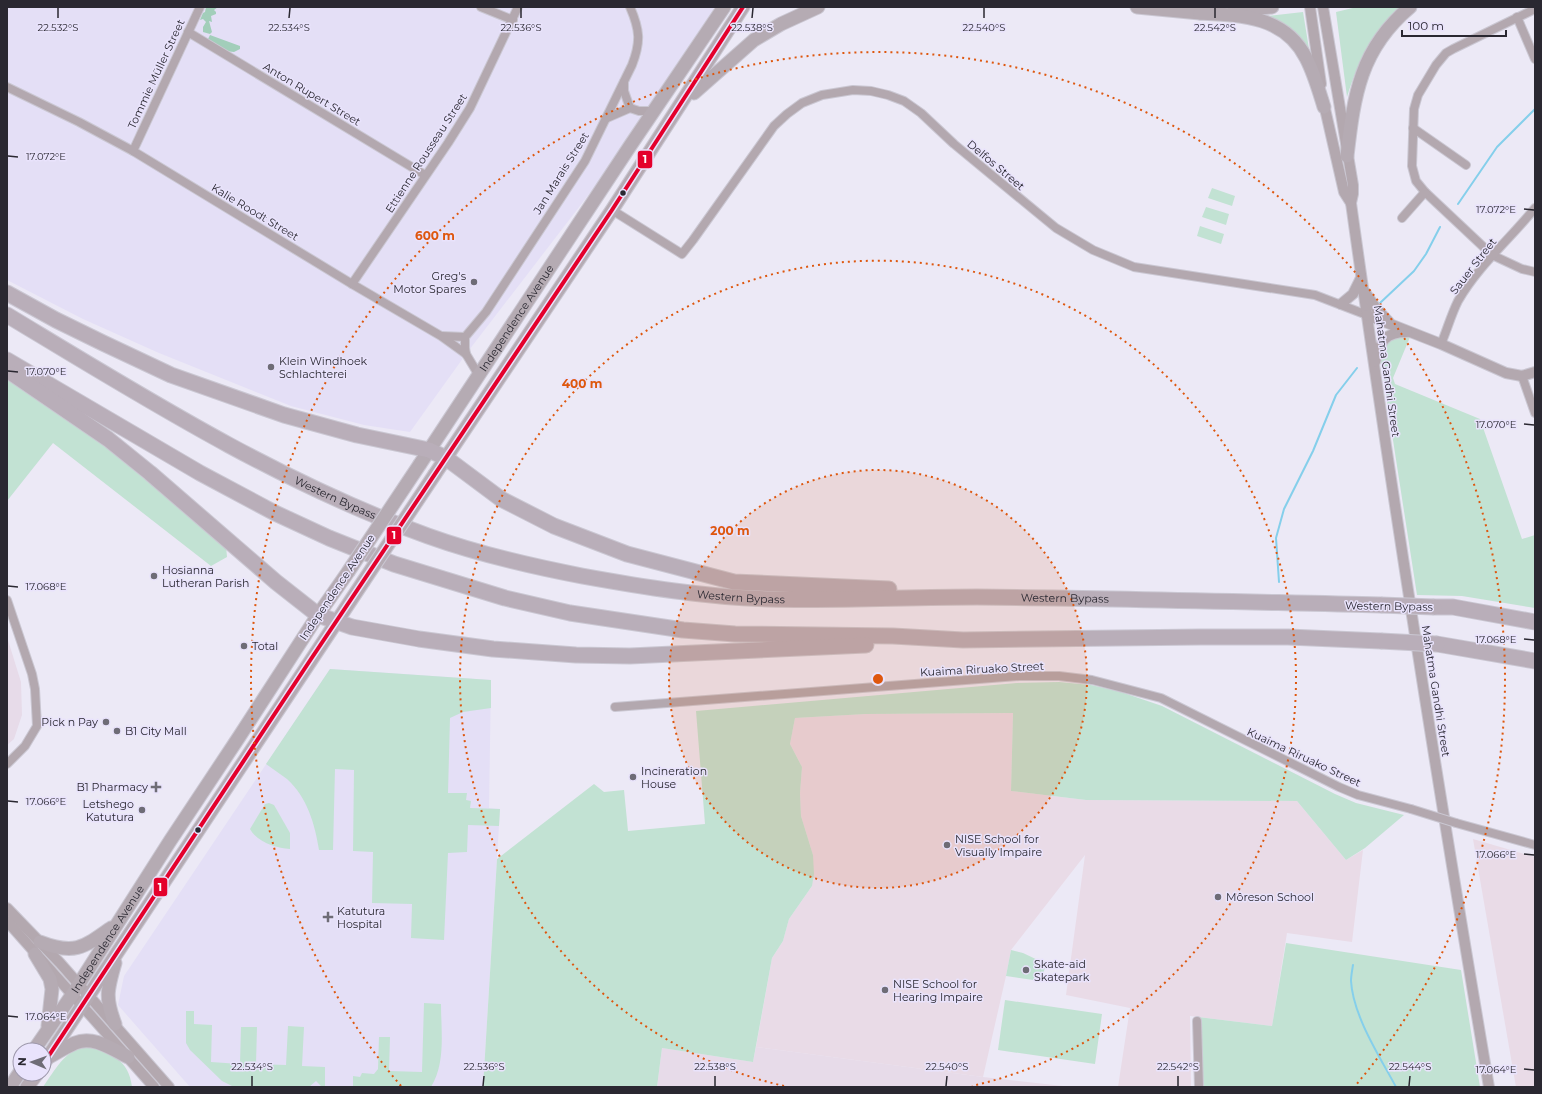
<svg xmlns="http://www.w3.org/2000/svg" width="1542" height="1094" font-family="Montserrat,sans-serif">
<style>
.commercial{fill:#e7dbe9}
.built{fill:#e4dff6}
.education{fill:#e9dbe7}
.green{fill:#c2e2d3}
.forest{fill:#a2ceba}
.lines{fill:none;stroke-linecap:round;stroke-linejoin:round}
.stream{stroke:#85cfeb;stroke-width:2}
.minor-casing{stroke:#cac7d2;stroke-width:10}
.tertiary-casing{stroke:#cac7d2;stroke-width:12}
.primary-casing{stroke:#cac7d2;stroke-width:15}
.motorway-casing{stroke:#cac7d2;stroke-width:17}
.minor{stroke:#b3a8af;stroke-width:8}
.tertiary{stroke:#b3a8af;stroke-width:10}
.primary{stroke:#b5abb3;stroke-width:13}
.motorway{stroke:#b9aeb9;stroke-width:15}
.minor-bridge-casing{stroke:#cac7d2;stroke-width:10;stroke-linecap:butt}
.primary-bridge-casing{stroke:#cac7d2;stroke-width:15;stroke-linecap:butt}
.motorway-bridge-casing{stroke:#cac7d2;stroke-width:17;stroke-linecap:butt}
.minor-bridge{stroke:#b3a8af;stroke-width:8}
.primary-bridge{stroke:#b5abb3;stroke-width:13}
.motorway-bridge{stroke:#b9aeb9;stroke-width:15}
.bus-1-casing{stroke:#e9e3fc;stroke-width:7}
.bus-1{stroke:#e4002b;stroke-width:4}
.ticks{fill:none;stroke:#2a2831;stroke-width:1.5}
.ring{fill:none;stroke:#de570e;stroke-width:2;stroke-dasharray:2 4}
.bus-dot{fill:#2a2831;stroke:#e9e3fc;stroke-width:1.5}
.poi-dot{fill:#6e6c76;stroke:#e9e3fc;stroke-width:1.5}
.labels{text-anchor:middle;stroke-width:3;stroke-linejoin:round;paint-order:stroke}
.street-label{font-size:11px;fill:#2a2831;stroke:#e9e3fc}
.poi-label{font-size:11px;fill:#2a2831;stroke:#e9e3fc;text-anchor:start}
.ticks-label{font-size:10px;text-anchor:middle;fill:#2a2831;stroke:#e9e3fc;stroke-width:3;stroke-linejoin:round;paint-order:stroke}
.centre{fill:#de570e;stroke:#e9e3fc;stroke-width:2}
.ring-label{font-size:12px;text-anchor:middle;font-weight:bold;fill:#de570e;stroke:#e9e3fc;stroke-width:3;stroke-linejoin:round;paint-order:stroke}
.line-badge{stroke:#e9e3fc;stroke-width:1.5}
.badge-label{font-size:11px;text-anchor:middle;font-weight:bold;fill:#fff}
</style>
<rect width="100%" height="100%" fill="#ece9f6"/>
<g class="commercial">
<polygon points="7,637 21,682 22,715 14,739 7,745"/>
<polygon points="756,1047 983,1077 1072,1087 657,1087 662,1048 753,1062"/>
</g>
<g class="built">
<polygon points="7,7 714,7 703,36 653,111 466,354 410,432 364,425 291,406 159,353 83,319 7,280"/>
<polygon points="330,669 491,680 489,808 500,809 483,1087 190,1087 118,1005 124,976"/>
</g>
<g class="education">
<polygon points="1013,713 1011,791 1086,800 1297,801 1346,860 1363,850 1352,942 1287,933 1272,1026 1190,1016 1191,1087 1118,1087 1130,1008 1066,995 1085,855 1011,950 1006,976 983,1077 756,1047 772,958 783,941 789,919 812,886 813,855 801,816 800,793 802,767 790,744 795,718 866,714"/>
<polygon points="1473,839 1535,857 1535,1087 1516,1087"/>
</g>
<g class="green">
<path d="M1357 7H1400C1372 36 1359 58 1347 97L1336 12Z"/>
<path d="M1303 12 1309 49C1294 32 1288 25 1267 16Z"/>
<polygon points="1212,188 1235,196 1232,206 1208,198"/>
<polygon points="1206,207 1229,214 1226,225 1202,217"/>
<polygon points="1200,226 1224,234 1221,244 1197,236"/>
<polygon points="1398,335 1410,337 1393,378 1395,384 1480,419 1522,539 1535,535 1535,608 1462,596 1417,595 1380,356 1386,341"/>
<polygon points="7,379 63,415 108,449 226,546 227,557 211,566 53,443 7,501"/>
<path d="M330 669 491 680V708L463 712 450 718 448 793H467L466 800 471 801 470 808 500 809 499 826 468 825 467 852 448 853 444 940 411 938 412 904 372 903 373 852 353 851 354 770 335 769 333 850H319C315 824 307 797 287 779 280 774 273 769 266 764Z"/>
<polygon points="1059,682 1091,685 1121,692 1162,706 1335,794 1356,803 1404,815 1365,848 1346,860 1297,801 1086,800 1011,791 1013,713 866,714 795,718 790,744 802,767 800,793 801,816 813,855 814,874 812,886 789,919 783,941 772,958 753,1062 662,1048 657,1087 483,1087 497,859 594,784 604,792 624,790 628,831 705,824 696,711 1017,683"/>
<path d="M269 803 274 805 290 833V849C276 848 257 842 250 829L265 804Z"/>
<polygon points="1286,943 1461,970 1480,1087 1199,1087 1198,1017 1272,1026"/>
<polygon points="1011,950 1023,953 1042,962 1045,961 1047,963 1040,981 1006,976"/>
<polygon points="1005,1000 1102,1014 1095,1064 998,1050"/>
<path d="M424 1003 441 1004C441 1031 446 1062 431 1087H353V1076L360 1077 362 1073 374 1074 378 1069 379 1037H390L389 1071 422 1072Z"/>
<polygon points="186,1011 194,1011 194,1024 212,1025 211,1062 240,1064 241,1027 257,1027 256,1064 286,1065 288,1026 304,1027 302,1066 325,1067 325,1086 321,1086 316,1081 309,1087 234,1087 222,1081 190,1050 186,1043"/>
<path d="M86 1046C110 1053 129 1059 132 1087H43C55 1070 64 1051 86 1046Z"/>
</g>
<g class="forest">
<polygon points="206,7 218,7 214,10 216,12 216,14 211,16 212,22 209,21 212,32 210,34 203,32 203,27 206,22 203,19 200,20 203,13 205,12"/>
<path d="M210 35 240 46V49L234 52 225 51C220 46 211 45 208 39Z"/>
</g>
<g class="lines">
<g class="stream">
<polyline points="1458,204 1497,147 1535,109"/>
<polyline points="1380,303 1414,271 1426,254 1440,227"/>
<polyline points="1279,582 1276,538 1284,509 1313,451 1336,395 1357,368"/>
<path d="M1353 965C1352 971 1351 976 1351 981 1353 1016 1380 1057 1396 1087"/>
</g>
<defs>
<g id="minor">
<polyline points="481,7 513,20"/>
<polyline points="1535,9 1453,49 1446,53 1436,65 1418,95 1414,109 1412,166 1416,181 1425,192 1492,255 1522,269 1535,272"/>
<polyline points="1517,17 1535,59"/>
<polyline points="188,32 425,175"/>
<polyline points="624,82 624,91 630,108"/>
<polyline points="7,87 79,122 133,151 352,284 441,336 466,354 478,374"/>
<polyline points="607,118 630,108 639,111 653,111"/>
<polyline points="1413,128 1466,165"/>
<polyline points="133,151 200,7"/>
<polyline points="612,210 682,254 693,240 774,126 787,114 802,103 822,95 853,90 871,91 888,95 904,101 921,113 954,144 1056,228 1093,250 1134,267 1315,295 1367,315"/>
<polyline points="1402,218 1425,192"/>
<polyline points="352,284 448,143 470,108 518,7"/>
<polyline points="442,336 465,337"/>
<path d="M1441 344C1447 330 1451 315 1458 301 1478 266 1510 239 1535 208"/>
<path d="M466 354 465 348V337L486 312 585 161 632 65C641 42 640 30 630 7"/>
<polyline points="1522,376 1535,413"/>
<polyline points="7,600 32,674 35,689 37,726 25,746 7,764"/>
<polyline points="615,707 1019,676 1059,676 1092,680 1161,698 1339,787 1358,795 1411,809"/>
<polyline points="1456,823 1535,845"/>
<polyline points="1197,1021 1199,1087"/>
</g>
<g id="tertiary">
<polyline points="1310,7 1321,84"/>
<path d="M1323 7 1353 185V194L1351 203C1392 499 1439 793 1489 1087"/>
<polyline points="1323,100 1344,192 1351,203"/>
<polyline points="1365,292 1375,307 1389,322"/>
<polyline points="1341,304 1353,294 1361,278"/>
<polyline points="1367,315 1441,344 1506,373 1522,376 1535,372"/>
<path d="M1375 362C1380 342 1384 332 1407 332"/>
<polyline points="7,908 60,963 169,1087"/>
<polyline points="7,921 154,1087"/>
</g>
<g id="primary">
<polyline points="1137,7 1200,13 1209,12"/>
<polyline points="1234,10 1272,7"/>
<path d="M1200 13C1241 15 1285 16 1306 58 1314 73 1319 91 1324 107"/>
<polyline points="694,93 754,40 781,24 818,7"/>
<path d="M1347 156C1354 95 1360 49 1410 7"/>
<path id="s1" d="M420 464 630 146 724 7"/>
<polyline points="435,474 612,210 743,7"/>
<path d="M40 942C74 955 83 948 111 928"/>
<polyline points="35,954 50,979 52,989 48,1026"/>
<path d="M115 1024C105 998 107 990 115 963"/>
<path id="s2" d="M34 1050 72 995 170 841 239 737 318 615 348 572"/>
<path d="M49 1057C58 1052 66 1047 75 1043 93 1035 112 1049 128 1057"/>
<polyline points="44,1063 363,582"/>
<polyline points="10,1087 20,1072"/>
<polyline points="27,1087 37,1074"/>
</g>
<g id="motorway">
<polyline points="7,293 56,320 103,343 171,375 284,415 357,435 429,450 446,458 501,499 554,526 627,554 734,582 889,589"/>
<path id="s3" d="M7 315C143 397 278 482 428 536 478 554 530 566 582 576 643 587 705 597 768 599 837 601 907 597 977 597 1112 598 1246 602 1381 605"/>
<polyline points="7,360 200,473 275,513 329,538 394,564 505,598 570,613 683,630 735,634 893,636 963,640 1200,637 1288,637 1381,641"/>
<polyline points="13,374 108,439 150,473 276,582 318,615 352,627 419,639 493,649 576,655 630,656 866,645"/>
<polyline points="1434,607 1453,607 1535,622"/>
<polyline points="1437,644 1535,661"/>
</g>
</defs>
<use href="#minor" class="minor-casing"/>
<use href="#tertiary" class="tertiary-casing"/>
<use href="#primary" class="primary-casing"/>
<use href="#motorway" class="motorway-casing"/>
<use href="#minor" class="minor"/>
<use href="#tertiary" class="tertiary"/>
<use href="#primary" class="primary"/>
<use href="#motorway" class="motorway"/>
<defs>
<polyline id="minor-bridge" points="1411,809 1456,823"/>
<g id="primary-bridge">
<polyline points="348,572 420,464"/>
<polyline points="363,582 435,474"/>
</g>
<g id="motorway-bridge">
<polyline points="1381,605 1434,607"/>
<polyline points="1381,641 1437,644"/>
</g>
</defs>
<use href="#minor-bridge" class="minor-bridge-casing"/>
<use href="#primary-bridge" class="primary-bridge-casing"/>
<use href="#motorway-bridge" class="motorway-bridge-casing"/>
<use href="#minor-bridge" class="minor-bridge"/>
<use href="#primary-bridge" class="primary-bridge"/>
<use href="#motorway-bridge" class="motorway-bridge"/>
<defs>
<polyline id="bus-1" points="44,1063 311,659 612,210 743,7"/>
</defs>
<use href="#bus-1" class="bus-1-casing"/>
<use href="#bus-1" class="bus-1"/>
</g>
<path class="ticks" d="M58 18V8M289 18 290 8M521 18V8M752 18 753 8M984 18V8M1215 18V8M8 156 18 157M1524 209 1534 210M8 371 18 372M1524 424 1534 425M8 586 18 587M1524 639 1534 640M8 801 18 802M1524 854 1534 855M8 1016 18 1017M1524 1069 1534 1070M252 1086V1076M483 1086 484 1076M715 1086V1076M946 1086 947 1076M1178 1086V1076M1409 1086 1410 1076"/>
<circle cx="878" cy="679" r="209" fill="#de570e" fill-opacity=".12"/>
<g class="ring">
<circle cx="878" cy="679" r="209"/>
<path d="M784 1086A418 418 0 1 1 972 1086"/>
<path d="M401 1086A627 627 0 1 1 1355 1086"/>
</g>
<g class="bus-dot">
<circle cx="623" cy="193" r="3.5"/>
<circle cx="198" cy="830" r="3.5"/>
</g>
<g class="poi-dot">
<circle cx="474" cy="282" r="4"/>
<circle cx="271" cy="367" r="4"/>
<circle cx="154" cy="576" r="4"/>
<circle cx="244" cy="646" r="4"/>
<circle cx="106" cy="722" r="4"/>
<circle cx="117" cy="731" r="4"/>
<circle cx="633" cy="777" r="4"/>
<path d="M154 781h4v4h4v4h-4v4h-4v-4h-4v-4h4z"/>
<circle cx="142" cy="810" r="4"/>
<circle cx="947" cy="845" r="4"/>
<circle cx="1218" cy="897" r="4"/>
<path d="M326 911h4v4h4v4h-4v4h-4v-4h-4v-4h4z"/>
<circle cx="1026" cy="970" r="4"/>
<circle cx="885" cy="990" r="4"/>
</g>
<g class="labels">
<g class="street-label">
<text transform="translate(156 74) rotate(-65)" y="4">Tommie Müller Street</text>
<text transform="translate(312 94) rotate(31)" y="4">Anton Rupert Street</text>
<text transform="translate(426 153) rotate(-57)" y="4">Ettienne Rousseau Street</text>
<text transform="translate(996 165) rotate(40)" y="4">Delfos Street</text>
<text transform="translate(561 173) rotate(-58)" y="4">Jan Marais Street</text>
<text transform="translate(255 212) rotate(31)" y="4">Kalie Roodt Street</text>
<text transform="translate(1473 266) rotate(-52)" y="4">Sauer Street</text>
<text dy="4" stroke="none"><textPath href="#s1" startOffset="175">Independence Avenue</textPath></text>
<text transform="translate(1387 371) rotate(82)" y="4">Mahatma Gandhi Street</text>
<text dy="4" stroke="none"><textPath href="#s3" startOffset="376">Western Bypass</textPath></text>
<text transform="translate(337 587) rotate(-56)" y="4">Independence Avenue</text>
<text dy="4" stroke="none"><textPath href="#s3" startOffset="796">Western Bypass</textPath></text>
<text dy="4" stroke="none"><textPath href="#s3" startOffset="1120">Western Bypass</textPath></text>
<text transform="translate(1389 606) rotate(1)" y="4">Western Bypass</text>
<text transform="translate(982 669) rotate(-3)" y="4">Kuaima Riruako Street</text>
<text transform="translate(1436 691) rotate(81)" y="4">Mahatma Gandhi Street</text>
<text transform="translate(1304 757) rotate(25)" y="4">Kuaima Riruako Street</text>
<text dy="4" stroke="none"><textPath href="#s2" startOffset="133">Independence Avenue</textPath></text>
</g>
<g class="poi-label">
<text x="466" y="280" text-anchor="end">Greg's<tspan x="466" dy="13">Motor Spares</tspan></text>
<text x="279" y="365">Klein Windhoek<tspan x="279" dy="13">Schlachterei</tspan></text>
<text x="162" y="574">Hosianna<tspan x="162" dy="13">Lutheran Parish</tspan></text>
<text x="252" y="650">Total</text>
<text x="98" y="726" text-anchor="end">Pick n Pay</text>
<text x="125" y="735">B1 City Mall</text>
<text x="641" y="775">Incineration<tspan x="641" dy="13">House</tspan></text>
<text x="148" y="791" text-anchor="end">B1 Pharmacy</text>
<text x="134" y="808" text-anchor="end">Letshego<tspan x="134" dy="13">Katutura</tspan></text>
<text x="955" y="843">NISE School for<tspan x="955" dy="13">Visually Impaire</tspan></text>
<text x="1226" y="901">Môreson School</text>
<text x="337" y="915">Katutura<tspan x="337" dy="13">Hospital</tspan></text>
<text x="1034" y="968">Skate-aid<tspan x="1034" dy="13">Skatepark</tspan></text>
<text x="893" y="988">NISE School for<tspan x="893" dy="13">Hearing Impaire</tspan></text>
</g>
</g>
<g class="ticks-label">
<text x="58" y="31">22.532°S</text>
<text x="289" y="31">22.534°S</text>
<text x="521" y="31">22.536°S</text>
<text x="752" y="31">22.538°S</text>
<text x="984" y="31">22.540°S</text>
<text x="1215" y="31">22.542°S</text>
<text x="46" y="160">17.072°E</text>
<text x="1496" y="213">17.072°E</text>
<text x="46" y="375">17.070°E</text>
<text x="1496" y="428">17.070°E</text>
<text x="46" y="590">17.068°E</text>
<text x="1496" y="643">17.068°E</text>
<text x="46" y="805">17.066°E</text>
<text x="1496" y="858">17.066°E</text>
<text x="46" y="1020">17.064°E</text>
<text x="252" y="1070">22.534°S</text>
<text x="484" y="1070">22.536°S</text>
<text x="715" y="1070">22.538°S</text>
<text x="947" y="1070">22.540°S</text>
<text x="1178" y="1070">22.542°S</text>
<text x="1410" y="1070">22.544°S</text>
<text x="1496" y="1073">17.064°E</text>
</g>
<circle cx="878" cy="679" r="6" class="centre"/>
<g class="ring-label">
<text x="435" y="240">600 m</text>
<text x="582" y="388">400 m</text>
<text x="730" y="535">200 m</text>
</g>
<g class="line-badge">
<rect x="637" y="150" width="16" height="19" rx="4" fill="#e4002b"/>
<rect x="386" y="526" width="16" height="19" rx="4" fill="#e4002b"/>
<rect x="153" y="877" width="15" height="20" rx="4" fill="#e4002b"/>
</g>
<g class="badge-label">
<text x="645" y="163">1</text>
<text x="394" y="539">1</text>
<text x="160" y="891">1</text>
</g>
<rect width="1542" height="1094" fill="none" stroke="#2a2831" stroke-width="16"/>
<g transform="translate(32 1062) rotate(272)"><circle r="19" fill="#e9e3fc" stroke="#9d98ab"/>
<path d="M0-3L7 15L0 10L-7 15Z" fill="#6e6c76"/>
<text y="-6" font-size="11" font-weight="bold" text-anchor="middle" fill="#2a2831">N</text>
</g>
<path d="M1402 30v6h104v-6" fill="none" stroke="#2a2831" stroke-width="2"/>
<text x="1408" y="30" font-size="12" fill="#2a2831" stroke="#e9e3fc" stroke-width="3" paint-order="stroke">100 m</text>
</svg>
